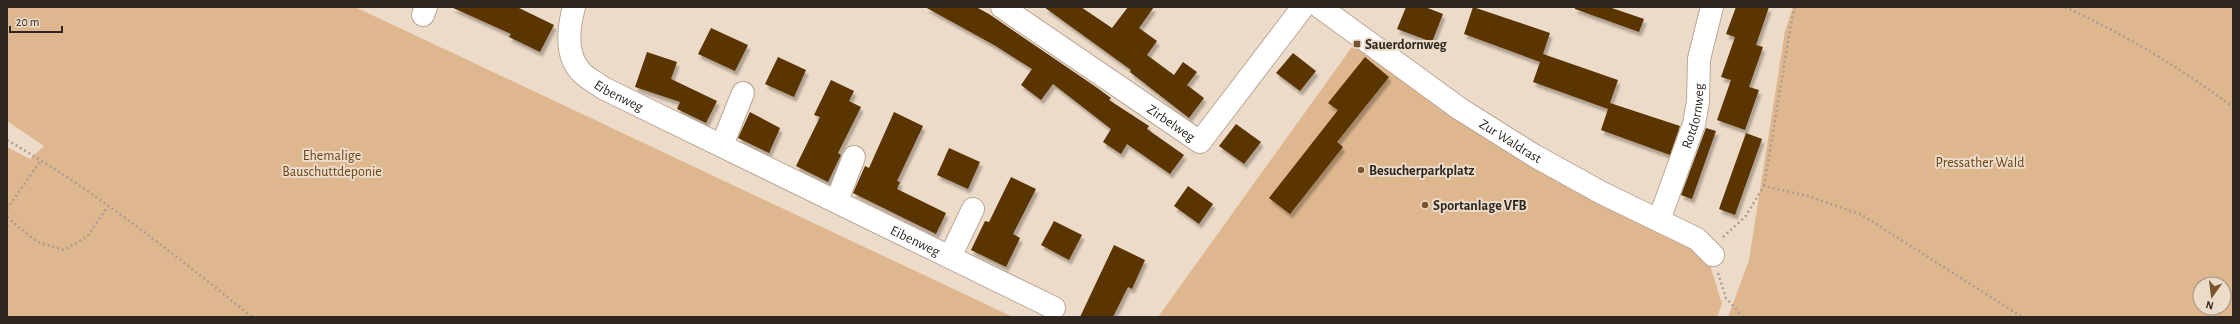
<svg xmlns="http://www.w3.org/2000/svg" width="2240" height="324" font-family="'Alegreya Sans',sans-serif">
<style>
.green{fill:#dfb78f;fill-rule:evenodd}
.building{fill:#5a3402;filter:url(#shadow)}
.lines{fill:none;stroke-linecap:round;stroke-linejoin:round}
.minor-casing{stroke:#baa898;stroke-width:24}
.path{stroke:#ab9d8f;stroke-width:2.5;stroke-dasharray:2 3;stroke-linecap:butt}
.minor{stroke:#fff;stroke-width:22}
.poi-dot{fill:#79542e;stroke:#eddbc9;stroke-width:1.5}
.labels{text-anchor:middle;stroke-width:4;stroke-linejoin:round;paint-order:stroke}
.poi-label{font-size:14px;font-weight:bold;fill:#2e2721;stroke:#eddbc9;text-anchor:start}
.street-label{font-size:14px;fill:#2e2721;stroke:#eddbc9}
.park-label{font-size:14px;fill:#6c461b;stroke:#eddbc9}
</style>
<defs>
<filter id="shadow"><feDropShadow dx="2.5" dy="4.5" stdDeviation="1" flood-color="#0004"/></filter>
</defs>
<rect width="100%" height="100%" fill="#eddbc9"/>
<g class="green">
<polygon points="7,7 355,7 1013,317 7,317 7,147 30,159 44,146 7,121"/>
<path d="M1793 7H2233V317H1728L1749 260 1785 31ZM2200 284H2224V308H2200Z"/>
<polygon points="1357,40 1707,255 1722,304 1717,317 1158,317"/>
</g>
<g class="building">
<polygon points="451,7 517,7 554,25 540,52 509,37 511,34"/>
<polygon points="925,7 976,7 989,14 1096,87 1111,98 1109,100 1149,126 1147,129 1184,155 1170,174 1127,144 1121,154 1103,142 1111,129 1053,84 1041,100 1021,85 1032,69 994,45"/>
<polygon points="1044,7 1081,7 1112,28 1128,7 1154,7 1139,28 1157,41 1147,55 1174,75 1183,62 1197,72 1187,85 1204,98 1189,118 1130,72 1131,70"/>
<polygon points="1406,7 1425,7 1443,14 1432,42 1397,29"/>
<polygon points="1473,7 1550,33 1543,54 1618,80 1610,103 1680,126 1670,155 1601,130 1608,109 1533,82 1540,62 1464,34"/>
<polygon points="1575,7 1609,7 1644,19 1639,32 1575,9"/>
<polygon points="1736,7 1769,7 1756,45 1763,47 1749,87 1759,90 1745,130 1717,120 1731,80 1721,77 1735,37 1726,34"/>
<polygon points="711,28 748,45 735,71 698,54"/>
<polygon points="647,52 677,62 671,79 717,101 706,123 677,109 680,102 635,87"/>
<polygon points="1293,53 1316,71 1300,91 1276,73"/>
<polygon points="778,57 806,70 794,97 765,84"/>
<polygon points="1365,57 1389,77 1337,142 1343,147 1290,214 1269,198 1338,110 1328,103"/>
<polygon points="831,80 854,91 849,101 861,107 838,153 841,155 828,182 796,166 820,117 814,115"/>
<polygon points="750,112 780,128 769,153 738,138"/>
<polygon points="894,112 923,126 897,181 900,182 897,189 946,213 936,234 853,193 865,166 869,168"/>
<polygon points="1236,124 1261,142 1244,164 1219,146"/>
<polygon points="1706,128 1716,131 1692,199 1681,195"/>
<polygon points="1746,133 1762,139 1735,215 1719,209"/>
<polygon points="949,148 980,162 968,189 937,175"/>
<polygon points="1011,177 1036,189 1013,234 1020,238 1006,267 971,250 985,221 989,222"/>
<polygon points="1188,186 1213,204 1199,224 1174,206"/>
<polygon points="1054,221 1082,235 1069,260 1041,245"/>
<polygon points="1114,245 1145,260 1132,289 1128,287 1113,317 1080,317"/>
</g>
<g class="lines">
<defs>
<g id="minor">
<path id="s1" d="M574 7C568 29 565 56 582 73 588 79 597 83 603 88L1054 308"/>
<path id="s2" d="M1002 7 1200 142 1303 7"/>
<path id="s3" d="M1320 7 1460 109 1535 156 1602 193 1697 239 1713 255"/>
<polyline points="423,15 426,7"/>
<polyline points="722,145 743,93"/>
<polyline points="837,200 854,157"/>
<path id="s4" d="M1659 220 1694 124 1698 101 1699 59 1712 7"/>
<polyline points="950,257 973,209"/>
</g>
</defs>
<use href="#minor" class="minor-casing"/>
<g class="path">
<path d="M2065 7C2124 34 2181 68 2233 107"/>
<path d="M7 140C94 190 174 254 252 317"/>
<polyline points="1764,186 1792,18 1795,7"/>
<polyline points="7,209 41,160"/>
<polyline points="7,217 37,242 64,250 87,237 108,206"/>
<polyline points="1723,237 1745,217 1764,186 1808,196 1862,215 2022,317"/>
<polyline points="1718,273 1726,298 1743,317"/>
</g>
<use href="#minor" class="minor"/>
</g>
<g class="poi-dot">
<rect x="1353" y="40" width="8" height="8" rx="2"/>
<circle cx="1361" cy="170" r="4"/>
<circle cx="1425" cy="205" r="4"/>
</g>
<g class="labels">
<g class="poi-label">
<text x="1365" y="49">Sauerdornweg</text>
<text x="1369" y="175">Besucherparkplatz</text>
<text x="1433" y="210">Sportanlage VFB</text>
</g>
<g class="street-label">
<text dy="5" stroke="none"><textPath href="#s1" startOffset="113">Eibenweg</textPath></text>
<text dy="5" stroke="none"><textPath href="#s4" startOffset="110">Rotdornweg</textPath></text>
<text dy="5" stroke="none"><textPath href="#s2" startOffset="205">Zirbelweg</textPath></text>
<text dy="5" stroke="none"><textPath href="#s3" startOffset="233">Zur Waldrast</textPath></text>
<text dy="5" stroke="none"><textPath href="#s1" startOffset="443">Eibenweg</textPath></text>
</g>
<g class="park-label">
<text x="332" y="160">Ehemalige<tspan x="332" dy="16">Bauschuttdeponie</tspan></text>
<text x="1980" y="167">Pressather Wald</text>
</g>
</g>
<rect width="2240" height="324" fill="none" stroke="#2e2721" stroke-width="16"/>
<g transform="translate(2212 296) rotate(194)"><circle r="19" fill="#eddbc9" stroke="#a19386"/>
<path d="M0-3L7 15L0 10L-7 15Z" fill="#79542e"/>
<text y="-6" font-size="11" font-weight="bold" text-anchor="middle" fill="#2e2721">N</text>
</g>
<path d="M10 26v6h52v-6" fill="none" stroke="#2e2721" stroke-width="2"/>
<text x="16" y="26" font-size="12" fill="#2e2721" stroke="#eddbc9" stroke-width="3" paint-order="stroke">20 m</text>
</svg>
